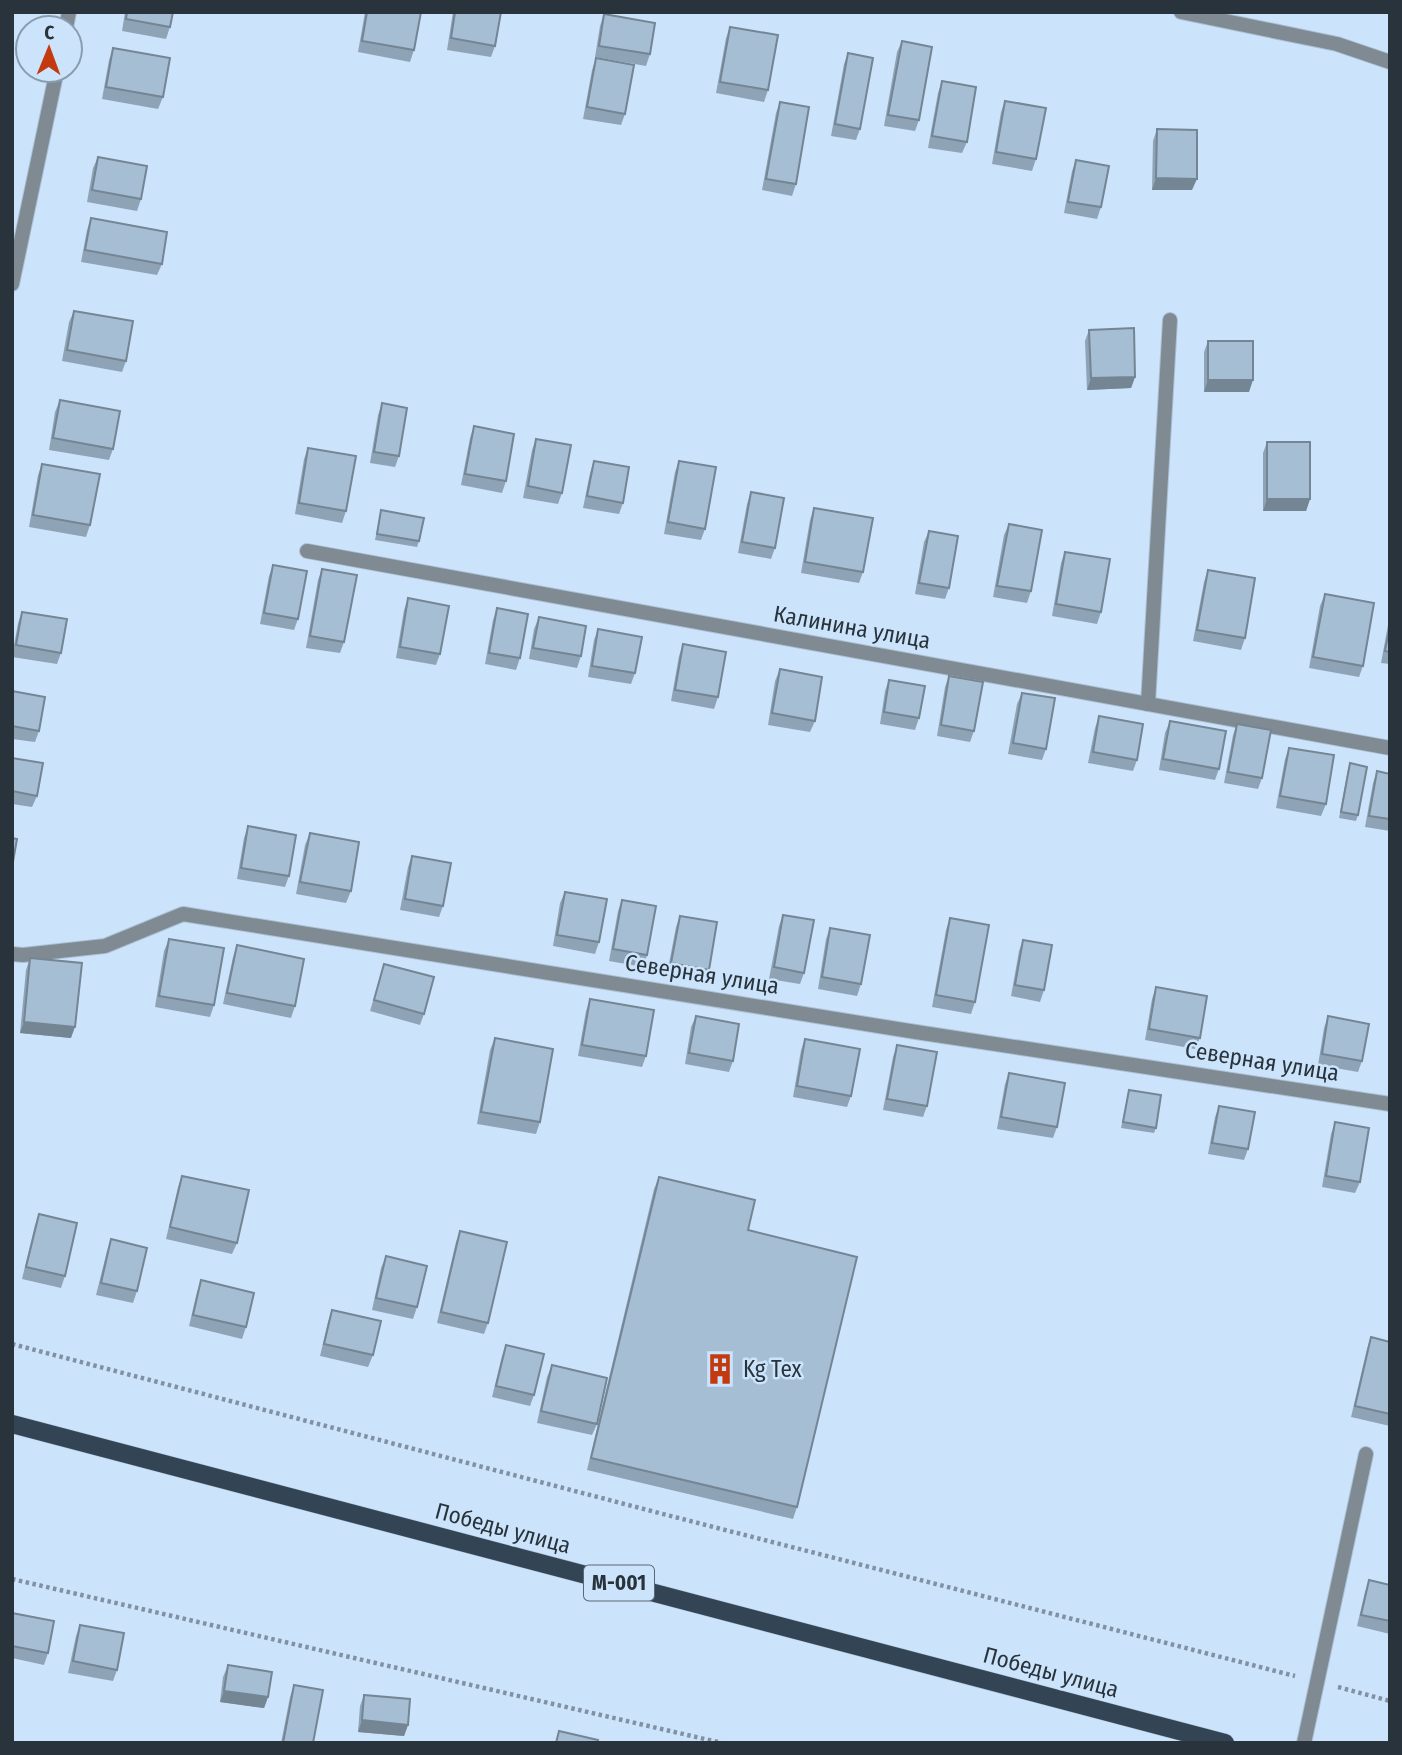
<svg xmlns="http://www.w3.org/2000/svg" width="1402" height="1755" font-family="'Fira Sans Condensed',sans-serif">
<style>
.lines{fill:none;stroke-linecap:round;stroke-linejoin:round}
.service-casing{stroke:#abc1d5;stroke-width:16}
.minor-casing{stroke:#abc1d5;stroke-width:16}
.primary-casing{stroke:#abc1d5;stroke-width:19}
.path{stroke:#8092a2;stroke-width:4.5;stroke-dasharray:3.5 3.5;stroke-linecap:butt}
.service{stroke:#808a93;stroke-width:14}
.minor{stroke:#808a93;stroke-width:14}
.primary{stroke:#334454;stroke-width:18}
.wall{fill:#8fa3b6}
.shaded-wall{fill:#748594}
.building{fill:#a6bed4;stroke:#748594;stroke-width:2}
.labels{text-anchor:middle;stroke-width:5;stroke-linejoin:round;paint-order:stroke}
.shield{fill:#cbe4fb;stroke:#5a6875;stroke-width:2}
.shield-label{font-size:21px;font-weight:bold;fill:#29333c}
.street-label{font-size:23px;fill:#29333c;stroke:#cbe4fb}
.poi-label{font-size:23px;fill:#29333c;stroke:#cbe4fb;text-anchor:start}
</style>
<rect width="100%" height="100%" fill="#cbe4fb"/>
<g class="lines">
<defs>
<g id="service">
<polyline points="1148,704 1170,320"/>
<polyline points="1304,1743 1366,1454"/>
</g>
<g id="minor">
<polyline points="1181,12 1337,44 1390,62"/>
<polyline points="66,28 69,12"/>
<polyline points="12,284 57,70"/>
<polyline points="307,551 1390,748"/>
<polyline points="12,954 23,955 105,946 183,914 916,1032 1390,1104"/>
</g>
<polyline id="primary" points="12,1424 1225,1743"/>
</defs>
<use href="#service" class="service-casing"/>
<use href="#minor" class="minor-casing"/>
<use href="#primary" class="primary-casing"/>
<g class="path">
<polyline points="12,1344 659,1513 1295,1676"/>
<polyline points="12,1579 722,1743"/>
<polyline points="1338,1687 1390,1701"/>
</g>
<use href="#service" class="service"/>
<use href="#minor" class="minor"/>
<use href="#primary" class="primary"/>
</g>
<g class="wall">
<polygon points="125,12 173,12 170,27 166,39 122,31"/>
<polygon points="365,12 421,12 414,50 410,62 358,52"/>
<polygon points="453,12 501,12 495,46 491,57 447,50"/>
<polygon points="604,14 650,54 646,66 595,57 600,26"/>
<polygon points="730,27 768,90 764,102 716,93 726,38"/>
<polygon points="902,41 919,120 915,131 884,126 897,52"/>
<polygon points="113,48 163,97 158,109 102,99 109,60"/>
<polygon points="848,53 860,129 856,140 831,136 844,64"/>
<polygon points="596,58 625,114 621,125 583,119 592,70"/>
<polygon points="942,81 967,142 962,153 928,148 938,93"/>
<polygon points="1005,101 1036,159 1032,171 992,164 1001,112"/>
<polygon points="780,102 796,184 792,196 762,190 776,113"/>
<polygon points="1157,129 1192,190 1152,190 1153,141"/>
<polygon points="98,157 141,199 137,211 87,202 93,168"/>
<polygon points="1076,160 1101,207 1097,219 1064,213 1072,171"/>
<polygon points="91,218 162,264 157,275 81,262 87,230"/>
<polygon points="74,311 126,361 122,372 62,361 69,322"/>
<polygon points="1089,330 1135,377 1131,388 1087,390 1085,341"/>
<polygon points="1208,341 1249,392 1204,392 1204,352"/>
<polygon points="60,400 113,449 109,460 49,450 55,412"/>
<polygon points="382,403 399,456 395,467 370,463 378,415"/>
<polygon points="474,426 506,481 502,493 461,485 470,438"/>
<polygon points="536,439 562,493 558,504 523,498 532,450"/>
<polygon points="1267,442 1310,499 1306,511 1263,511 1263,453"/>
<polygon points="308,448 346,511 342,523 295,514 304,459"/>
<polygon points="594,461 623,503 619,514 583,508 590,473"/>
<polygon points="679,461 705,529 701,540 664,534 675,472"/>
<polygon points="42,464 90,525 86,537 29,527 38,475"/>
<polygon points="751,492 775,548 771,559 738,553 747,504"/>
<polygon points="814,508 863,572 859,583 801,573 810,520"/>
<polygon points="381,510 419,541 417,547 375,540"/>
<polygon points="1009,524 1031,591 1027,603 993,597 1004,535"/>
<polygon points="929,531 949,588 945,599 915,594 924,542"/>
<polygon points="1065,552 1101,612 1097,624 1052,616 1061,563"/>
<polygon points="273,565 298,619 294,630 260,624 269,576"/>
<polygon points="322,569 344,642 340,653 306,648 318,580"/>
<polygon points="1208,570 1245,638 1241,650 1193,641 1204,582"/>
<polygon points="1325,594 1363,666 1359,677 1309,668 1320,606"/>
<polygon points="408,598 440,654 436,665 396,658 404,610"/>
<polygon points="497,608 520,658 516,670 485,664 493,620"/>
<polygon points="22,612 61,653 57,664 12,657 18,623"/>
<polygon points="1390,614 1390,664 1381,663"/>
<polygon points="539,617 581,656 577,668 529,659 534,629"/>
<polygon points="598,629 635,673 631,684 588,677 594,640"/>
<polygon points="683,644 718,697 714,709 671,701 679,656"/>
<polygon points="780,669 815,721 810,732 768,725 775,681"/>
<polygon points="949,676 974,731 970,742 937,736 945,687"/>
<polygon points="889,680 919,718 915,730 880,724 885,691"/>
<polygon points="12,691 39,731 35,742 12,739"/>
<polygon points="1022,693 1046,749 1042,760 1008,754 1017,704"/>
<polygon points="1099,716 1137,760 1133,771 1088,763 1095,728"/>
<polygon points="1170,721 1219,769 1215,780 1159,770 1165,733"/>
<polygon points="1237,724 1262,778 1258,789 1224,783 1233,735"/>
<polygon points="1289,748 1326,804 1321,816 1276,808 1285,759"/>
<polygon points="12,758 37,796 32,807 12,804"/>
<polygon points="1350,763 1358,815 1356,821 1339,818 1348,769"/>
<polygon points="1377,771 1390,774 1390,831 1365,827 1373,783"/>
<polygon points="248,826 289,876 285,887 237,879 244,838"/>
<polygon points="310,833 351,891 346,903 296,894 305,845"/>
<polygon points="412,856 443,906 439,917 400,910 408,867"/>
<polygon points="565,892 599,942 595,954 553,946 560,903"/>
<polygon points="622,900 647,955 643,967 609,961 618,911"/>
<polygon points="783,915 804,973 800,984 769,979 779,926"/>
<polygon points="680,916 709,970 705,981 667,974 676,927"/>
<polygon points="950,918 975,1002 971,1014 932,1007 946,930"/>
<polygon points="830,928 861,984 857,996 818,989 826,939"/>
<polygon points="169,939 214,1005 210,1017 155,1007 164,951"/>
<polygon points="1023,940 1044,990 1040,1002 1011,996 1019,951"/>
<polygon points="237,945 295,1006 291,1018 223,1004 233,957"/>
<polygon points="30,958 71,1038 20,1033 26,970"/>
<polygon points="384,964 424,1014 420,1025 370,1011"/>
<polygon points="1156,987 1200,1038 1195,1049 1145,1040 1152,999"/>
<polygon points="590,999 646,1056 642,1067 578,1056 586,1011"/>
<polygon points="696,1016 733,1061 729,1072 685,1064 691,1027"/>
<polygon points="1328,1016 1362,1061 1358,1072 1318,1065 1324,1028"/>
<polygon points="495,1038 540,1122 536,1134 477,1124 490,1050"/>
<polygon points="805,1039 851,1096 847,1107 793,1097 801,1050"/>
<polygon points="897,1045 927,1106 923,1117 883,1110 893,1057"/>
<polygon points="1009,1073 1057,1127 1053,1138 997,1129 1005,1084"/>
<polygon points="1129,1090 1156,1128 1154,1133 1121,1128"/>
<polygon points="1219,1106 1248,1149 1244,1160 1208,1154 1215,1117"/>
<polygon points="1335,1122 1360,1182 1355,1193 1322,1187 1331,1134"/>
<polygon points="182,1176 237,1243 232,1254 166,1239 178,1187"/>
<polygon points="659,1177 748,1230 797,1507 793,1519 587,1470 654,1189"/>
<polygon points="39,1214 65,1276 61,1288 22,1279 35,1225"/>
<polygon points="460,1231 488,1323 484,1334 437,1323 456,1242"/>
<polygon points="111,1239 137,1291 133,1303 96,1295 107,1251"/>
<polygon points="386,1256 417,1307 413,1319 372,1310 381,1268"/>
<polygon points="201,1280 246,1327 242,1339 189,1326 197,1292"/>
<polygon points="332,1310 373,1355 368,1367 320,1356 328,1322"/>
<polygon points="1371,1337 1390,1342 1390,1426 1351,1417 1367,1349"/>
<polygon points="506,1345 534,1395 530,1406 492,1397 502,1356"/>
<polygon points="552,1365 597,1424 592,1435 537,1423 547,1377"/>
<polygon points="1369,1580 1390,1585 1390,1634 1357,1626 1365,1592"/>
<polygon points="12,1613 48,1653 44,1665 12,1658"/>
<polygon points="80,1625 117,1670 113,1681 68,1673 76,1636"/>
<polygon points="228,1665 268,1697 264,1708 220,1702 223,1677"/>
<polygon points="294,1685 313,1743 281,1743 290,1697"/>
<polygon points="364,1695 408,1725 404,1736 358,1732 360,1706"/>
</g>
<g class="shaded-wall">
<polygon points="1156,178 1197,179 1192,190 1152,190"/>
<polygon points="1135,377 1131,388 1087,390 1091,378"/>
<polygon points="1208,380 1253,380 1249,392 1204,392"/>
<polygon points="1267,499 1310,499 1306,511 1263,511"/>
<polygon points="24,1022 75,1027 71,1038 20,1033"/>
<polygon points="224,1691 268,1697 264,1708 220,1702"/>
<polygon points="362,1720 408,1725 404,1736 358,1732"/>
</g>
<g class="building">
<polygon points="127,12 173,12 170,27 126,19"/>
<polygon points="367,12 421,12 414,50 362,41"/>
<polygon points="455,12 501,12 495,46 451,38"/>
<polygon points="604,14 655,23 650,54 599,46"/>
<polygon points="730,27 778,35 768,90 720,82"/>
<polygon points="902,41 932,47 919,120 888,115"/>
<polygon points="113,48 170,58 163,97 106,87"/>
<polygon points="848,53 873,58 860,129 835,124"/>
<polygon points="596,58 634,65 625,114 587,107"/>
<polygon points="942,81 976,87 967,142 932,136"/>
<polygon points="1005,101 1046,108 1036,159 996,152"/>
<polygon points="780,102 809,107 796,184 766,179"/>
<polygon points="1157,129 1197,130 1197,179 1156,178"/>
<polygon points="98,157 147,166 141,199 92,190"/>
<polygon points="1076,160 1109,166 1101,207 1068,202"/>
<polygon points="91,218 167,232 162,264 85,250"/>
<polygon points="74,311 133,321 126,361 67,350"/>
<polygon points="1134,328 1135,377 1091,378 1089,330"/>
<rect x="1208" y="341" width="45" height="39"/>
<polygon points="60,400 120,411 113,449 53,438"/>
<polygon points="382,403 407,408 399,456 374,452"/>
<polygon points="474,426 514,434 506,481 465,474"/>
<polygon points="536,439 571,445 562,493 528,486"/>
<rect x="1267" y="442" width="43" height="57"/>
<polygon points="308,448 356,456 346,511 299,503"/>
<polygon points="594,461 629,467 623,503 587,496"/>
<polygon points="679,461 716,467 705,529 668,522"/>
<polygon points="42,464 100,474 90,525 33,515"/>
<polygon points="751,492 784,498 775,548 742,542"/>
<polygon points="814,508 873,518 863,572 805,562"/>
<polygon points="381,510 424,518 419,541 377,534"/>
<polygon points="1009,524 1042,530 1031,591 997,586"/>
<polygon points="929,531 958,536 949,588 919,583"/>
<polygon points="1065,552 1110,559 1101,612 1056,604"/>
<polygon points="273,565 307,571 298,619 264,613"/>
<polygon points="322,569 357,575 344,642 310,636"/>
<polygon points="1208,570 1255,578 1245,638 1197,630"/>
<polygon points="1325,594 1374,603 1363,666 1313,657"/>
<polygon points="408,598 449,606 440,654 400,647"/>
<polygon points="497,608 528,614 520,658 489,653"/>
<polygon points="22,612 67,619 61,653 16,645"/>
<polygon points="539,617 586,626 581,656 533,648"/>
<polygon points="1390,625 1390,652 1385,651"/>
<polygon points="598,629 642,637 635,673 592,666"/>
<polygon points="683,644 726,652 718,697 675,690"/>
<polygon points="780,669 822,677 815,721 772,713"/>
<polygon points="949,676 983,682 974,731 941,725"/>
<polygon points="889,680 925,686 919,718 884,712"/>
<polygon points="12,691 45,697 39,731 12,726"/>
<polygon points="1022,693 1055,698 1046,749 1013,743"/>
<polygon points="1099,716 1143,724 1137,760 1093,752"/>
<polygon points="1170,721 1226,731 1219,769 1163,759"/>
<polygon points="1237,724 1271,730 1262,778 1228,772"/>
<polygon points="1289,748 1334,755 1326,804 1280,796"/>
<polygon points="12,758 43,763 37,796 12,791"/>
<polygon points="1350,763 1367,767 1358,815 1341,812"/>
<polygon points="1377,771 1390,774 1390,819 1369,816"/>
<polygon points="248,826 296,835 289,876 241,868"/>
<polygon points="310,833 359,842 351,891 300,882"/>
<polygon points="12,838 17,839 12,867"/>
<polygon points="412,856 451,863 443,906 405,899"/>
<polygon points="565,892 607,899 599,942 557,935"/>
<polygon points="622,900 656,906 647,955 613,949"/>
<polygon points="783,915 814,920 804,973 774,967"/>
<polygon points="680,916 717,922 709,970 671,963"/>
<polygon points="950,918 989,925 975,1002 936,995"/>
<polygon points="830,928 870,935 861,984 822,977"/>
<polygon points="169,939 224,948 214,1005 159,996"/>
<polygon points="1023,940 1052,945 1044,990 1015,985"/>
<polygon points="237,945 304,959 295,1006 227,993"/>
<polygon points="30,958 82,963 75,1027 24,1022"/>
<polygon points="384,964 434,977 424,1014 374,1000"/>
<polygon points="1156,987 1207,996 1200,1038 1149,1029"/>
<polygon points="590,999 654,1010 646,1056 582,1045"/>
<polygon points="696,1016 739,1024 733,1061 689,1053"/>
<polygon points="1328,1016 1369,1024 1362,1061 1322,1054"/>
<polygon points="495,1038 553,1049 540,1122 481,1112"/>
<polygon points="805,1039 860,1049 851,1096 797,1086"/>
<polygon points="897,1045 937,1052 927,1106 887,1099"/>
<polygon points="1009,1073 1065,1083 1057,1127 1001,1117"/>
<polygon points="1129,1090 1161,1095 1156,1128 1123,1122"/>
<polygon points="1219,1106 1255,1112 1248,1149 1212,1143"/>
<polygon points="1335,1122 1369,1128 1360,1182 1326,1176"/>
<polygon points="182,1176 249,1190 237,1243 170,1227"/>
<polygon points="659,1177 755,1200 748,1230 857,1257 797,1507 591,1458"/>
<polygon points="39,1214 77,1223 65,1276 26,1267"/>
<polygon points="460,1231 507,1242 488,1323 441,1312"/>
<polygon points="111,1239 147,1248 137,1291 101,1283"/>
<polygon points="386,1256 427,1266 417,1307 376,1298"/>
<polygon points="201,1280 254,1293 246,1327 193,1315"/>
<polygon points="332,1310 381,1321 373,1355 324,1344"/>
<polygon points="1371,1337 1390,1342 1390,1414 1355,1406"/>
<polygon points="506,1345 544,1354 534,1395 496,1386"/>
<polygon points="552,1365 607,1378 597,1424 541,1411"/>
<polygon points="1369,1580 1390,1585 1390,1621 1361,1615"/>
<polygon points="12,1613 54,1621 48,1653 12,1646"/>
<polygon points="80,1625 124,1633 117,1670 73,1661"/>
<polygon points="228,1665 272,1672 268,1697 224,1691"/>
<polygon points="294,1685 323,1690 313,1743 283,1743"/>
<polygon points="364,1695 410,1699 408,1725 362,1720"/>
<polygon points="559,1731 598,1740 597,1743 556,1743"/>
</g>
<defs>
<symbol id="building-bare" viewBox="-9 -9 18 18"><path d="M-4-6H4V6H1V3H-1V6H-4ZM-2.5-4.3h1.7v1.8h-1.7ZM.8-4.3h1.7v1.8H.8ZM-2.5-1h1.7V.8h-1.7ZM.8-1h1.7V.8H.8Z" fill="#c33a11" stroke="#cbe4fb" stroke-width="2.5" paint-order="stroke"/></symbol>
</defs>
<g fill-rule="evenodd">
<use href="#building-bare" x="698" y="1347" width="44" height="44"/>
</g>
<g class="labels">
<rect class="shield" x="584" y="1565.5" width="70" height="35" rx="5"/>
<g class="shield-label">
<text x="619" y="1590">М-001</text>
</g>
<g class="street-label">
<text transform="translate(852 627) rotate(10)" y="8">Калинина улица</text>
<text transform="translate(702 974) rotate(9)" y="8">Северная улица</text>
<text transform="translate(1262 1061) rotate(9)" y="8">Северная улица</text>
<text transform="translate(503 1528) rotate(15)" y="8">Победы улица</text>
<text transform="translate(1051 1672) rotate(15)" y="8">Победы улица</text>
</g>
<g class="poi-label">
<text x="743" y="1377">Kg Tex</text>
</g>
</g>
<rect width="1402" height="1755" fill="none" stroke="#29333c" stroke-width="28"/>
<g transform="translate(49 49) rotate(1)"><circle r="33" fill="#cbe4fb" stroke="#8a9daf" stroke-width="2"/>
<path d="M0-5L12 26L0 18L-12 26Z" fill="#c33a11"/>
<text y="-10" font-size="19" font-weight="bold" text-anchor="middle" fill="#29333c">С</text>
</g>
</svg>
